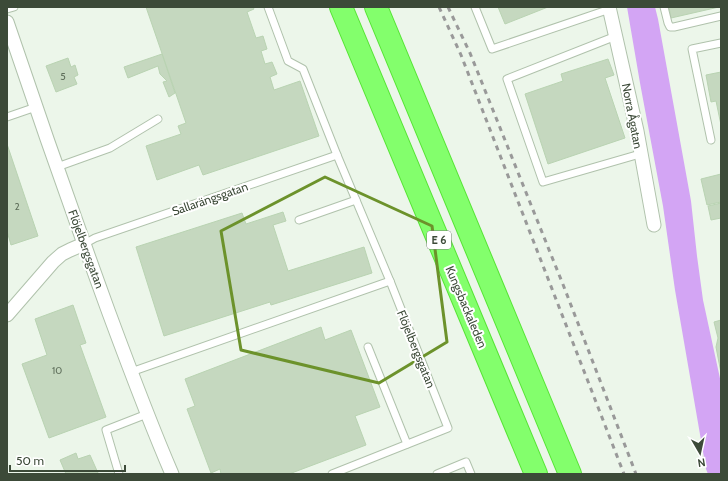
<svg xmlns="http://www.w3.org/2000/svg" width="728" height="481" font-family="Cabin,sans-serif">
<style>
.water{fill:#d3a5f4}
.building{fill:#c5d8bf;stroke:#b9d3b2}
.lines{fill:none;stroke-linecap:round;stroke-linejoin:round}
.service-casing{stroke:#b0c2ac;stroke-width:9}
.minor-casing{stroke:#b0c2ac;stroke-width:15}
.motorway-casing{stroke:#57e436;stroke-width:24}
.service{stroke:#fff;stroke-width:7}
.minor{stroke:#fff;stroke-width:13}
.motorway{stroke:#83ff6c;stroke-width:22}
.rail{stroke:#999;stroke-width:3;stroke-dasharray:5 5;stroke-linecap:butt}
.marked{fill:none;stroke:#6c922b;stroke-width:3;stroke-linejoin:round}
.labels{text-anchor:middle;stroke-width:4;stroke-linejoin:round;paint-order:stroke}
.number-label{font-size:10px;fill:#5e6e5a}
.shield{fill:#fff;stroke:#768074;stroke-width:1}
.shield-label{font-size:11px;font-weight:bold;fill:#3c4a38}
.street-label{font-size:12px;fill:#3c4a38;stroke:#fff}
</style>
<rect width="100%" height="100%" fill="#ecf6ea"/>
<polygon class="water" points="627,7 655,7 658,19 691,201 697,256 703,300 721,383 721,474 708,474 706,469 675,290 663,206 640,83"/>
<g class="building">
<polygon points="146,7 253,7 254,9 247,12 256,38 263,36 267,49 261,51 265,64 272,62 277,74 270,77 274,90 300,81 319,136 203,175 199,165 157,180 146,146 181,134 178,126 186,123"/>
<polygon points="498,7 548,7 505,24"/>
<polygon points="669,7 719,7 671,18"/>
<polygon points="162,54 175,93 169,97 163,82 167,81 160,74 158,66 128,78 124,67"/>
<polygon points="68,58 71,67 75,65 78,75 74,77 77,84 56,92 46,66"/>
<polygon points="608,59 614,75 605,78 625,138 548,164 525,94 563,81 561,74"/>
<polygon points="721,72 721,125 716,101 711,102 706,75"/>
<polygon points="7,144 38,236 11,245 7,231"/>
<polygon points="721,174 721,202 707,205 701,179"/>
<polygon points="721,203 721,218 711,220 708,206"/>
<polygon points="283,212 286,221 273,225 288,271 364,247 372,273 271,305 270,302 164,336 136,247 242,213 246,224"/>
<polygon points="73,305 86,343 80,345 106,417 49,438 22,364 47,355 35,319"/>
<polygon points="721,320 721,373 716,347 718,338 714,322"/>
<polygon points="321,327 325,340 351,330 380,407 355,416 366,445 289,474 221,474 220,469 211,473 187,409 195,406 185,379"/>
<polygon points="76,453 78,459 90,455 98,473 95,474 66,474 60,460"/>
</g>
<g class="lines">
<defs>
<g id="service">
<polyline points="268,7 288,61 303,69 337,155 390,281 448,428 332,474"/>
<polyline points="475,7 492,49 610,9"/>
<polyline points="664,7 668,23 670,27 674,27 721,16"/>
<polyline points="7,9 14,7"/>
<polyline points="616,36 507,79 543,182 640,154"/>
<polyline points="7,117 36,107"/>
<polyline points="711,140 692,49 721,43"/>
<polyline points="57,167 110,148 158,119"/>
<polyline points="299,220 356,200"/>
<polyline points="84,244 95,238 337,155"/>
<polyline points="368,347 407,444"/>
<polyline points="131,372 390,281"/>
<polyline points="119,474 106,430 147,414"/>
<polyline points="437,474 466,462 471,474"/>
</g>
<g id="minor">
<polyline points="609,7 637,131 654,225"/>
<path d="M7 22C40 120 74 217 109 313 129 367 149 421 172 474"/>
<polyline points="7,315 53,262 62,254 70,250 84,244"/>
</g>
<g id="motorway">
<polyline points="341,7 536,474"/>
<polyline points="376,7 570,474"/>
</g>
</defs>
<use href="#service" class="service-casing"/>
<use href="#minor" class="minor-casing"/>
<use href="#motorway" class="motorway-casing"/>
<use href="#service" class="service"/>
<use href="#minor" class="minor"/>
<use href="#motorway" class="motorway"/>
<g class="rail">
<polyline points="439,7 461,55 624,474"/>
<polyline points="448,7 470,53 564,287 636,474"/>
</g>
</g>
<path class="marked" d="M325 177 432 226 447 342 379 383 241 350 221 231Z"/>
<g class="labels">
<g class="number-label">
<text x="63" y="80">5</text>
<text x="17" y="210">2</text>
<text x="57" y="374">10</text>
</g>
<rect class="shield" x="427" y="231" width="24" height="18" rx="3"/>
<g class="shield-label">
<text x="439" y="244">E 6</text>
</g>
<g class="street-label">
<text transform="translate(632 116) rotate(79)" y="4">Norra Ågatan</text>
<text transform="translate(210 199) rotate(-19)" y="4">Sallarängsgatan</text>
<text transform="translate(86 249) rotate(70)" y="4">Flöjelbergsgatan</text>
<text transform="translate(466 307) rotate(67)" y="4">Kungsbackaleden</text>
<text transform="translate(416 349) rotate(68)" y="4">Flöjelbergsgatan</text>
</g>
</g>
<rect width="728" height="481" fill="none" stroke="#3c4a38" stroke-width="16"/>
<g transform="translate(700 453) rotate(171)" stroke="#ffffff" stroke-width="3" paint-order="stroke">
<path d="M0-3L7 15L0 10L-7 15Z" fill="#3c4a38"/>
<text y="-6" font-size="11" font-weight="bold" text-anchor="middle" fill="#3c4a38">N</text>
</g>
<path d="M10 465v6h115v-6" fill="none" stroke="#3c4a38" stroke-width="2"/>
<text x="16" y="465" font-size="12" fill="#3c4a38" stroke="#ffffff" stroke-width="3" paint-order="stroke">50 m</text>
</svg>
